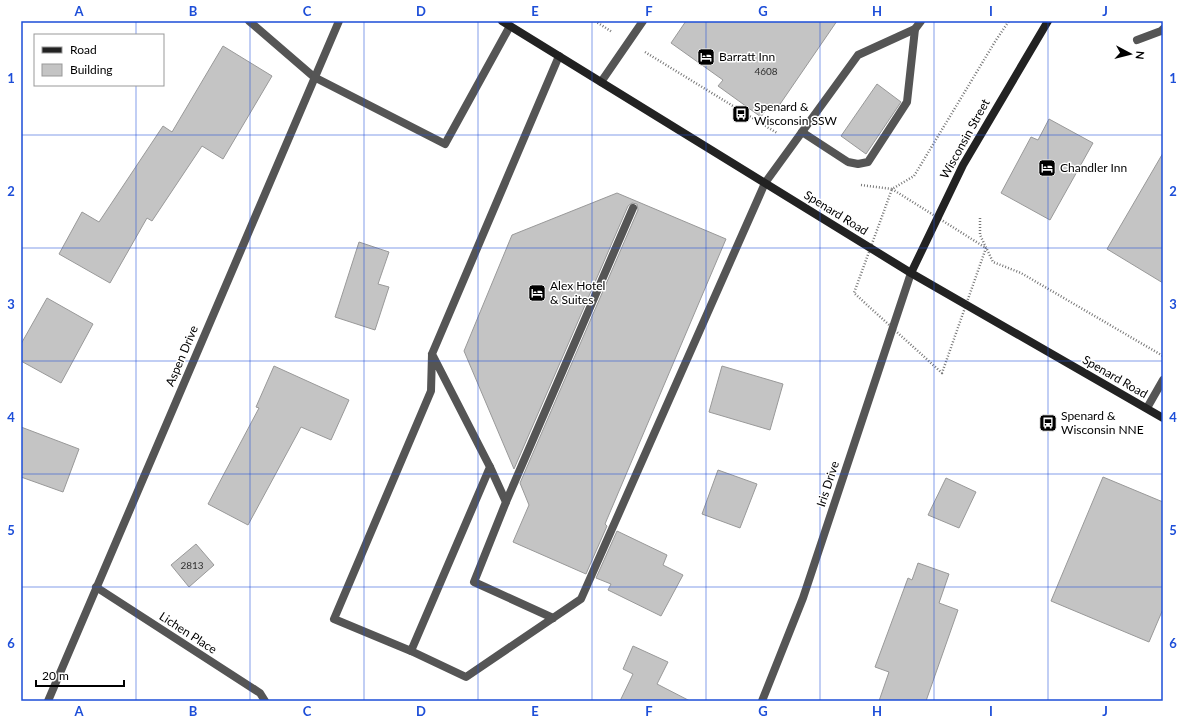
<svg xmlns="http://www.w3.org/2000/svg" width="1184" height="722" font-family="Lato,sans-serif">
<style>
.building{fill:#c4c4c4;stroke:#999}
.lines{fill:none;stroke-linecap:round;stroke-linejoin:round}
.path{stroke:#777;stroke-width:2.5;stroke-dasharray:1 2;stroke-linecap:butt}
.lane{stroke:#555;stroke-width:8}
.street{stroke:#555;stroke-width:8}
.secondary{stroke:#222;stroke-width:8}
.grid{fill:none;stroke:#1d4ed8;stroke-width:1;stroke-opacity:0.55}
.labels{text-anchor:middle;stroke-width:3;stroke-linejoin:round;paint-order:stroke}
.number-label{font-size:10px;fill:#313131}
.poi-label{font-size:12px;fill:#000;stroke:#fff;text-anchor:start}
.street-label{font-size:12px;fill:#000;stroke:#fff}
.neatline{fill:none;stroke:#1d4ed8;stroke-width:1.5}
.grid-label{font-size:13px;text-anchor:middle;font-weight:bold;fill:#1d4ed8}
</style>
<rect width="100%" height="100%" fill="#fff"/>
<g class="building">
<polygon points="686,21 837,21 776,110 769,105 761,117 718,86 723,80 671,43"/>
<polygon points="223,46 272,76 223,159 202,146 152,221 147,218 110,283 59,254 82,212 99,222 163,126 172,132"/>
<polygon points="877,84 901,102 866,154 841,136"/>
<polygon points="1049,119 1093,143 1050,220 1001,193 1031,137 1038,140"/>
<polygon points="1163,153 1163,283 1107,249"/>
<polygon points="617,193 726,239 605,524 607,526 586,574 513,542 529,505 520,483 638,210 637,204 632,203 628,206 514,469 464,351 512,235"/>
<polygon points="359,242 389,252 378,284 389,287 375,330 335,317"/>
<polygon points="47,298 93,324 61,383 21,361 21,344"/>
<polygon points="274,366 349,400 331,440 301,427 248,525 208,504 259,408 256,407"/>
<polygon points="722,366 783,384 770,430 709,412"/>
<polygon points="21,427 79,449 63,492 21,477"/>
<polygon points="718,470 757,484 740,528 702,514"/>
<polygon points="1103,477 1163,502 1163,609 1149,642 1051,601"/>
<polygon points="946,478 976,492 959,528 928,515"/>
<polygon points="617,531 667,555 663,565 683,575 661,616 608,590 611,584 596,578"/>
<polygon points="196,544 214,565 189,587 171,565"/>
<polygon points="918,563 949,574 939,603 958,610 926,701 879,701 889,672 875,667 908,578 912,580"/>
<polygon points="633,646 668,662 657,684 690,701 620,701 633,674 623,669"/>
</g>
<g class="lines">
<g class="path">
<polyline points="595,21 612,32"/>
<polyline points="645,52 777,133"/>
<polyline points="861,185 892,189 914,176 996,40 1009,21"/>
<polygon points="892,189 986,248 942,373 854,293"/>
<polyline points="980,218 980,235 993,262 1021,273 1163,356"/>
</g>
<g class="lane">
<polyline points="249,21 314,77 445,144 510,26"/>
<polyline points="1137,40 1161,31 1163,29"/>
<polyline points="601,82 643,21"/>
<polyline points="802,132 848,162 858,164 868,162 907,102 915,29"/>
<polyline points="432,354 490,467 411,651 334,619 431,391 432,354 559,56"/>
<polyline points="1147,408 1163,380"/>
<polyline points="490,467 506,502 474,582 553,618"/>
<polyline points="506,502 633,208"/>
<polyline points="411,651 466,677 581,599 765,183 858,55 915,29 921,21"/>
</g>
<g class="street">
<polyline points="96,587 260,693 265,701"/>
<polyline points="48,701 339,21"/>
<polyline points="762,701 803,598 911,273"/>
</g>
<g class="secondary">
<polyline points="502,21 911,273 1163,418"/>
<polyline points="911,273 963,165 1048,21"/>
</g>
</g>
<path class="grid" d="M136 21V35M250 21V701M364 21V701M478 21V701M592 21V701M706 21V701M820 21V701M934 21V701M1048 21V701M136 85V701M21 135H1163M21 248H1163M21 361H1163M21 474H1163M21 587H1163"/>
<defs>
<symbol id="hotel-square" viewBox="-11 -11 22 22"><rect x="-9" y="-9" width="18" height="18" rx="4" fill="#000" stroke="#fff"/><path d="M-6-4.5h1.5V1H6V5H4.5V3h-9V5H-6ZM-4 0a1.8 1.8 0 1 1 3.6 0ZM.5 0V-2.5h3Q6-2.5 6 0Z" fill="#fff"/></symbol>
<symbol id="bus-square" viewBox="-11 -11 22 22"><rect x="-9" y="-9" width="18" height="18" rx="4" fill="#000" stroke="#fff"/><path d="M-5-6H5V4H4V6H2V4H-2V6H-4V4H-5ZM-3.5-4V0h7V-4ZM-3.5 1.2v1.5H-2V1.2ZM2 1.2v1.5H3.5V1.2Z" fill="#fff"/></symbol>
</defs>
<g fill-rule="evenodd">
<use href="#hotel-square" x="696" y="47" width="20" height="20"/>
<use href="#bus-square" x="731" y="104" width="20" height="20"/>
<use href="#hotel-square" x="1037" y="158" width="20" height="20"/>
<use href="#hotel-square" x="527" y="283" width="20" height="20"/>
<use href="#bus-square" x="1038" y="413" width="20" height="20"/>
</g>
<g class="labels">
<g class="number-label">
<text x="766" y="75">4608</text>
<text x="192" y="569">2813</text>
</g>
<g class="poi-label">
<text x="719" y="61">Barratt Inn</text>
<text x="754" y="111">Spenard &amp;<tspan x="754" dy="14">Wisconsin SSW</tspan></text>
<text x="1060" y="172">Chandler Inn</text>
<text x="550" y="290">Alex Hotel<tspan x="550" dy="14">&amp; Suites</tspan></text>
<text x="1061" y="420">Spenard &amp;<tspan x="1061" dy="14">Wisconsin NNE</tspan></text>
</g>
<g class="street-label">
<text transform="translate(965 139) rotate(-61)" y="4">Wisconsin Street</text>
<text transform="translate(836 213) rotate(32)" y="4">Spenard Road</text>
<text transform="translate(182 356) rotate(-67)" y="4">Aspen Drive</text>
<text transform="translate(1115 377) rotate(30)" y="4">Spenard Road</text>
<text transform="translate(828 484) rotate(-72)" y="4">Iris Drive</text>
<text transform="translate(188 633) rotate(33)" y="4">Lichen Place</text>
</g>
</g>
<rect width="1184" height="722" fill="none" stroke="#ffffff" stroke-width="44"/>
<rect x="34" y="34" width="130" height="52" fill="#ffffff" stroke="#999999"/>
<rect x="42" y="47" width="20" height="6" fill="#222222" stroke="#999999"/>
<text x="70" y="54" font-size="12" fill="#000000">Road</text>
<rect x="42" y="64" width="20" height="12" fill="#c4c4c4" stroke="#999999"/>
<text x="70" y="74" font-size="12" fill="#000000">Building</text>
<g transform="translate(1130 54) rotate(97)" stroke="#ffffff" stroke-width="3" paint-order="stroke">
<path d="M0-3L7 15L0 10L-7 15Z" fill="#000000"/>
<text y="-6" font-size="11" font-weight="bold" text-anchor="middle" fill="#000000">N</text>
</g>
<path d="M36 680v6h88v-6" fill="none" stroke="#000000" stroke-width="2"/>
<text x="42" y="680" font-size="12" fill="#000000" stroke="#ffffff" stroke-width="3" paint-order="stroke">20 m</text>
<rect x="22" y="22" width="1140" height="678" class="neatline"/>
<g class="grid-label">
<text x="79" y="16">A</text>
<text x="193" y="16">B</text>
<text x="307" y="16">C</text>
<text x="421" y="16">D</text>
<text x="535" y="16">E</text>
<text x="649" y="16">F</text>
<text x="763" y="16">G</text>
<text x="877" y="16">H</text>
<text x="991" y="16">I</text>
<text x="1105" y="16">J</text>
<text x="11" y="83">1</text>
<text x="1173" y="83">1</text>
<text x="11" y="196">2</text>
<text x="1173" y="196">2</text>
<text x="11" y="309">3</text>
<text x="1173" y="309">3</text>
<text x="11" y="422">4</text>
<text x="1173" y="422">4</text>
<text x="11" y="535">5</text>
<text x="1173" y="535">5</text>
<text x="11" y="648">6</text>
<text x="1173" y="648">6</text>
<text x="79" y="716">A</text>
<text x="193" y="716">B</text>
<text x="307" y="716">C</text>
<text x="421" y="716">D</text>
<text x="535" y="716">E</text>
<text x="649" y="716">F</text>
<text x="763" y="716">G</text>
<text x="877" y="716">H</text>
<text x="991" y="716">I</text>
<text x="1105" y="716">J</text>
</g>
</svg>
